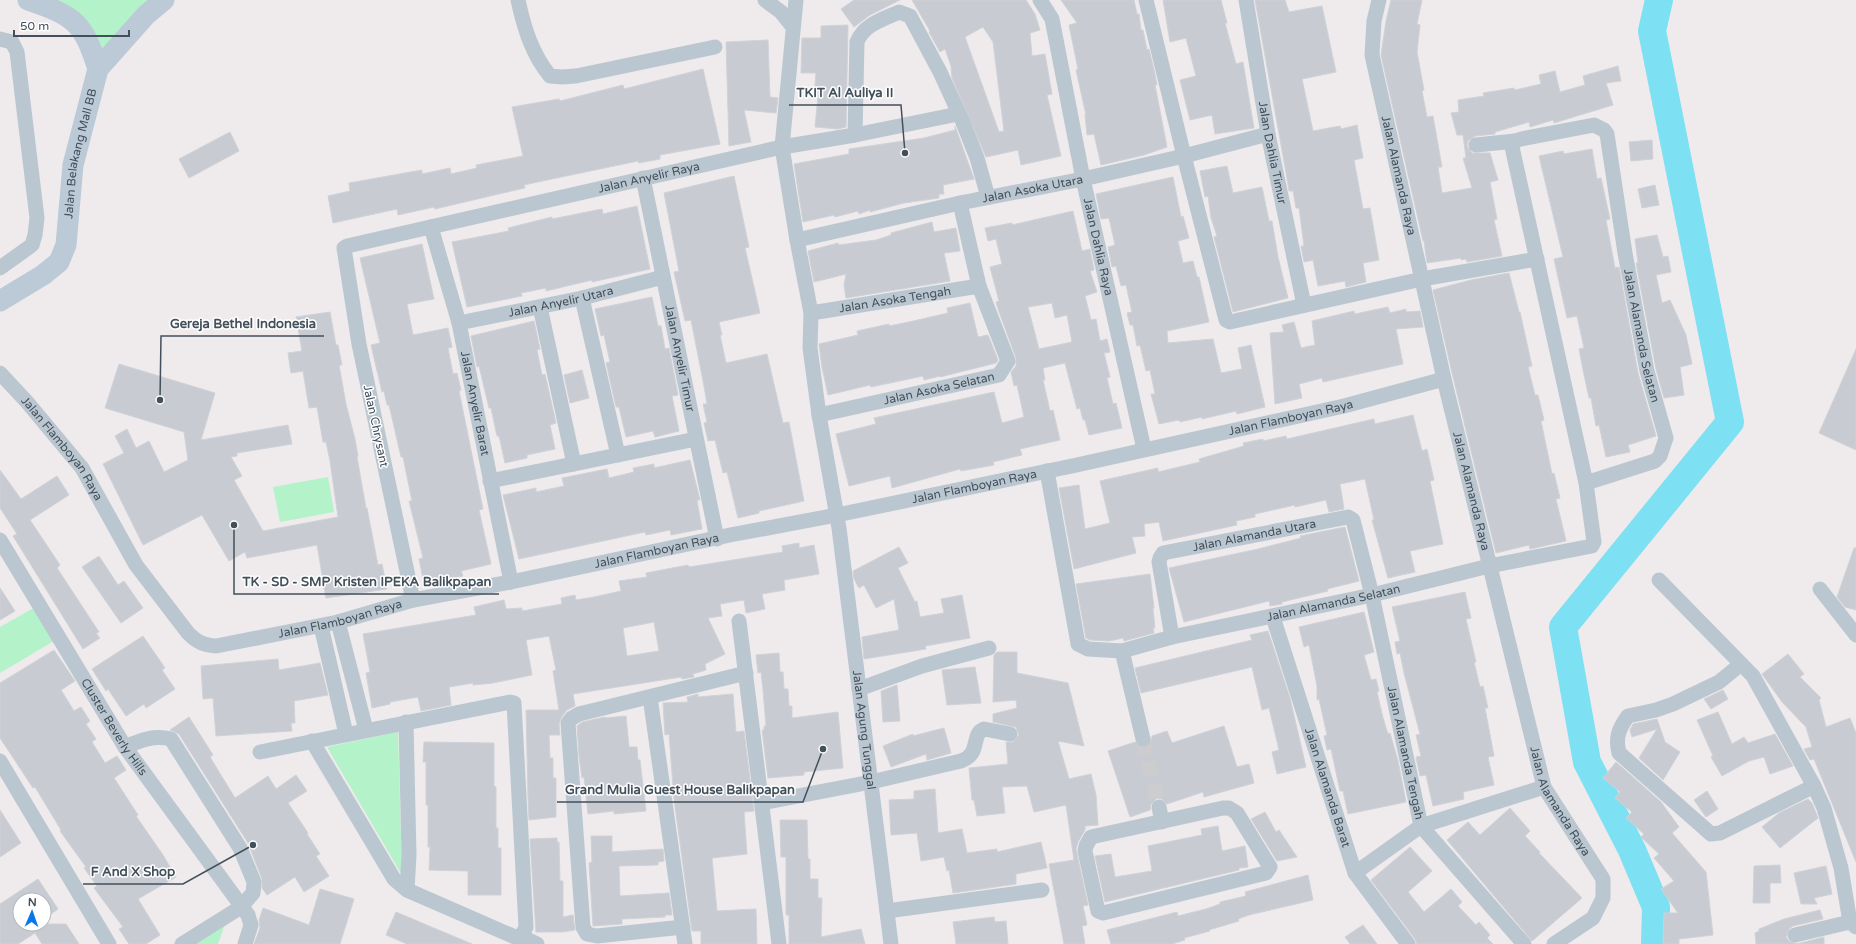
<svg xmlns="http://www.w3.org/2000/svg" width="1856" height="944" font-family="'Varela Round',sans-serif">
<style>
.green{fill:#b4f2c9}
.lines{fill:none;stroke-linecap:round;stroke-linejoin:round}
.river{stroke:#7de0f3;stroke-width:28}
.building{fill:#c8cbd1;stroke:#cfd2d8;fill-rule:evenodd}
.minor-tunnel{stroke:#cdcccf;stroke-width:15;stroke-dasharray:15 8;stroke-linecap:butt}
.minor{stroke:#bbc7d0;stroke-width:15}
.secondary{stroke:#bccad7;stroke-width:21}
.labels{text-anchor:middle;stroke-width:3;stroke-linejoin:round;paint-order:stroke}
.street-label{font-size:12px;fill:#43505b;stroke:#fff}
.leader{fill:none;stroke:#43505b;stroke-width:1.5}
.callout-dot{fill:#43505b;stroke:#fff;stroke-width:1.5}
.callout-label{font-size:13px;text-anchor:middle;font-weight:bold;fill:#43505b;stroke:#fff;stroke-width:3;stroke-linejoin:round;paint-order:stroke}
</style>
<rect width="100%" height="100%" fill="#efebec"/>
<g class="green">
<polygon points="36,0 161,0 99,64 93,46"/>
<polygon points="328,477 334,512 280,522 273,487"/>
<polygon points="39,605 59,638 0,673 0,627"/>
<polygon points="398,732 402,875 327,747"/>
<polygon points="228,916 218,944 182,944"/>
</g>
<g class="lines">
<polyline class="river" points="1655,944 1656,907 1632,850 1587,762 1563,627 1730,422 1652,31 1659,0"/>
</g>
<g class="building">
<polygon points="854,0 900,0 870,15 854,27 841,9"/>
<path d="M912 0H1026L1035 14 1040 30 1030 33 1032 56 1045 54 1052 94 1047 95 1061 156 1021 165 1018 150 986 157 952 78 951 66 945 49 940 52 929 32 930 31ZM983 27 993 42 1004 131 999 132 965 37Z"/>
<polygon points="1061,0 1134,0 1137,14 1139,14 1141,30 1143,30 1147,50 1149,49 1155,74 1157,85 1155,85 1167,147 1144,155 1101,165 1094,134 1087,135 1085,115 1086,115 1076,70 1078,69 1069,25 1077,23"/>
<polygon points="1163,0 1221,0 1227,23 1225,23 1236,64 1243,62 1254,128 1215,134 1212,115 1190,120 1180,80 1196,76 1186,38 1170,42"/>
<polygon points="1255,0 1285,0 1289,12 1322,6 1336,72 1302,79 1313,131 1340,126 1341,129 1357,125 1363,158 1354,160 1363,209 1370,208 1379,260 1363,263 1366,282 1346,287 1345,281 1318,286 1313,260 1304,262 1301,246 1304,246 1299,208 1296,208 1293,191 1289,191 1288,184"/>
<polygon points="1391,0 1422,0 1417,24 1420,25 1417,52 1424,90 1422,91 1427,117 1433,116 1442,167 1438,167 1442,193 1472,188 1463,158 1466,158 1463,135 1457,135 1451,113 1459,112 1458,100 1484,96 1483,93 1514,88 1515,90 1541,84 1539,75 1555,71 1560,92 1585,85 1583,76 1618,66 1621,81 1606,83 1613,105 1554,123 1553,120 1530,127 1529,122 1495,132 1495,134 1475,136 1468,141 1467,146 1472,153 1490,153 1498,180 1490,182 1497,219 1494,220 1502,256 1467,262 1466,259 1461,260 1461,258 1427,263 1424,241 1423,241 1381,55 1386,21"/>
<polygon points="848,25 846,127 838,129 815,127 818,96 814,96 816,73 801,73 802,38 821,38 821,26"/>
<polygon points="768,40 770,97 778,98 776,113 744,110 751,142 729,146 726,42"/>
<polygon points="703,69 720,144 660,155 660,159 639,163 638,161 547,180 524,185 525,188 503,193 435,209 434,207 398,215 397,209 333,223 328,196 350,191 349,183 422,170 422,174 450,168 451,174 477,168 476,165 523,156 512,107 559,99 560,101 623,85 624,89"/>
<polygon points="955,126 974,179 943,185 944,194 939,194 939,198 904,203 870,212 870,210 859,214 858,211 835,217 834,215 803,222 794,164 849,154 849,149 924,138 955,130"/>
<polygon points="230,132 239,151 189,178 179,159"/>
<polygon points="1652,140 1653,159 1631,161 1629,142"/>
<polygon points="1592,149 1597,179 1601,178 1610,219 1606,220 1615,268 1619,267 1638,373 1656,436 1628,445 1630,452 1606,457 1599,425 1596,426 1591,398 1589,398 1583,370 1579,349 1584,348 1577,316 1567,318 1554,259 1563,257 1539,156 1563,151 1564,154"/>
<polygon points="1227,166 1233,193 1262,187 1269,221 1272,221 1278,257 1288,298 1233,312 1214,237 1217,236 1211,218 1208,196 1205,197 1200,171"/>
<polygon points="734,176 749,247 745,248 760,313 719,322 722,335 720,335 726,363 767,354 783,423 789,422 804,501 759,511 759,513 738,518 727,472 723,473 715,440 708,441 704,423 707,422 703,404 707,404 704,386 691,320 685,321 674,272 679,271 664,193"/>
<polygon points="1173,177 1181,217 1183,216 1189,238 1178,241 1183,263 1193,261 1197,277 1199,277 1209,322 1167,331 1168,343 1213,339 1221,373 1242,369 1238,348 1251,345 1265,407 1237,414 1236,411 1202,419 1202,417 1180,422 1179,420 1159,424 1151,394 1155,394 1150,370 1146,371 1140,345 1137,346 1133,325 1130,325 1127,313 1132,312 1126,285 1121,286 1116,266 1112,267 1108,247 1115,245 1109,218 1101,219 1096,194"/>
<polygon points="1655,185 1659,205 1642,208 1638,189"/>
<polygon points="637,206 650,269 592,282 592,280 546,291 546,288 521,293 522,296 467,307 452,242 509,231 508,228 552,217 552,219 602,209 603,214"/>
<path d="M1073 211 1082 251 1090 249 1094 270 1090 271 1097 292 1085 296 1091 320 1096 319 1100 341 1107 339 1110 352 1104 353 1110 377 1107 378 1113 404 1116 403 1122 428 1089 435 1085 420H1083L1080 408 1077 409 1065 363 1043 368 1045 380H1043L1050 411 1053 410 1060 440 1020 449 1022 455 993 462 994 465 961 471 960 469 892 488 890 476 849 486 836 434 876 424 874 418 994 392 1002 423 1024 417 1017 385 1014 386 1011 372 1016 366V358L998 309 996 302 999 301 990 267 1002 264 996 239 988 241 985 228 1012 223V225ZM1052 303 1055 318 1067 315 1072 342 1039 349 1028 307Z"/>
<polygon points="932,222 934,232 956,228 960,251 944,253 950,281 846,298 844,285 846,274 814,282 808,251 838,243 839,245 876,240 891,235 891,233"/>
<polygon points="1657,235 1663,257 1668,256 1671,272 1656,275 1662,303 1670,300 1686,335 1692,364 1680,367 1684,395 1664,398 1656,369 1636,263 1638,263 1635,239"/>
<polygon points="422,244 434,299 407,304 413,335 448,328 452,347 448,348 453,374 457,373 461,390 459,391 483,509 479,510 491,564 461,571 463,576 424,584 419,559 423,558 409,501 412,501 403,457 401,457 389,405 387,405 384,391 382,392 371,345 380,343 360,258"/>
<polygon points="1509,273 1519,312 1520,312 1532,366 1528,367 1535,395 1538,395 1544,420 1541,421 1552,474 1554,473 1560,498 1556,499 1566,541 1530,549 1529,545 1496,553 1453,377 1433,290 1471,280"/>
<polygon points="652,297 658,326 661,326 665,349 669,348 678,395 672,396 679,431 655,437 653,431 626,437 619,407 616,407 606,363 610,362 604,335 601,336 595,309"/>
<polygon points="970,303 978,337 988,335 998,360 996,363 940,377 940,376 924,380 923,376 871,387 870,385 828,395 822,367 819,344 858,335 857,331 889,324 889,326 909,322 948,313 947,308"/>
<polygon points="1388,307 1390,313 1406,309 1406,312 1420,311 1423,327 1396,329 1403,364 1323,382 1322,378 1299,384 1302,398 1275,404 1270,333 1284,332 1282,325 1294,322 1301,348 1315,345 1312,321 1354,311 1355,314"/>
<polygon points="330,312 336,345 338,345 342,365 339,365 346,404 355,439 358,456 357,457 366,508 367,508 378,565 382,564 387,589 326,598 317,545 247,558 245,552 229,561 202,515 143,545 103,464 124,453 115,436 127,429 136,448 149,441 164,472 188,460 184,432 105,408 119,364 215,393 201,440 288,425 292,444 237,453 237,456 231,457 242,476 234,480 263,531 338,517 330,461 326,442 323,442 317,407 309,408 303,371 291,373 288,353 302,351 296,317"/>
<polygon points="534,321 540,349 537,350 542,375 545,374 556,423 550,425 555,449 527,455 527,458 505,463 499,436 497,436 491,408 489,408 479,366 477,367 471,336"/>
<polygon points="1856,349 1856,450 1819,433"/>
<polygon points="582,370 589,398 570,403 564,375"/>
<polygon points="1413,415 1422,451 1427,449 1434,480 1430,481 1443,544 1410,551 1415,572 1388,578 1372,520 1374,520 1365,479 1340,484 1344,509 1329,512 1326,500 1295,507 1295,505 1255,514 1255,517 1236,521 1237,525 1163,541 1159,522 1144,524 1145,536 1132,537 1136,553 1074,569 1059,488 1079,485 1085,529 1110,523 1100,481 1158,468 1158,472 1200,462 1199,459 1244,446 1243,443 1263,439 1263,441 1286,436 1287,439 1374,419 1375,424"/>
<polygon points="690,460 700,500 697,500 702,529 671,535 670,530 646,535 645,532 519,559 503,495 536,488 536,492 564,486 562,478 607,469 609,478 634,472 633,468 654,464 654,468"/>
<polygon points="0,470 21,499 57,476 69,495 30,520 60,565 57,568 99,632 96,633 100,638 83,649 13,536 17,534 0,508"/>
<polygon points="1345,527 1359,581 1327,589 1328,591 1282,602 1282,604 1270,606 1269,601 1184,622 1169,568 1258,549 1301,538 1300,536"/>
<path d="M799 543V548L814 545 819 574 784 580 785 590 762 594 765 609 746 613 744 600 720 604 722 616 708 618 725 654 705 664 706 670 693 674 694 677 682 679 681 677 573 694 575 706 567 710 561 718 559 724 560 735H549L550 758H553V778H556V817L529 820 528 797 526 710H559L553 671 556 670 549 636 526 640 532 675 493 683 473 685V683L449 687 451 705 421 711 418 697 390 702V704L372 708 366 673 370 672 363 634 476 615 474 607 504 600 506 609 522 608V611L562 604 561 598 575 595 576 600 594 597 621 591 619 581 647 577 646 573 688 565 689 567 783 552 782 546ZM654 622 659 651 627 656 623 628Z"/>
<polygon points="899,547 908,563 898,568 915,602 917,601 920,617 944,613 941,599 962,595 970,638 925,646 926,649 864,659 862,637 899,630 894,599 876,608 864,585 859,588 854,579 853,571"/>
<polygon points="1854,548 1856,548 1856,610 1845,607 1837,597"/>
<polygon points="99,556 118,585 124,581 143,608 121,623 82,567"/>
<polygon points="1150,574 1154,608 1153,608 1155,628 1153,628 1154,633 1124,641 1123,638 1109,641 1090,640 1086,638 1076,584"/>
<polygon points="0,588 15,611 0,620"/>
<polygon points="1465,592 1471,618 1466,619 1476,662 1474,662 1480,687 1483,686 1488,708 1485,708 1494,756 1488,757 1494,785 1463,792 1464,799 1433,806 1426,775 1420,776 1416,757 1421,756 1416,735 1420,734 1404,673 1400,653 1397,654 1395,642 1400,641 1392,607"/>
<polygon points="1364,612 1374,652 1364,655 1371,680 1376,679 1379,691 1377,692 1383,718 1388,734 1390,733 1398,761 1406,802 1348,814 1343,791 1340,791 1331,749 1327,750 1324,736 1327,735 1319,699 1317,700 1317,686 1309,645 1304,647 1299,627"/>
<polygon points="1268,631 1290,698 1306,767 1277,774 1272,752 1279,750 1269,708 1262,710 1252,667 1141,693 1135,668 1252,640 1250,635"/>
<polygon points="143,636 165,668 162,670 175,689 146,708 144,704 126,716 108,689 106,691 92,669"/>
<polygon points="54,650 75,681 61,690 74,711 81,707 90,721 86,724 96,739 92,742 105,763 117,756 126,770 114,778 138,815 136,816 163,855 176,877 138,899 160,935 146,944 129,944 119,929 123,927 94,888 97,886 84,868 86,867 60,831 61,830 35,787 33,788 0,738 0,683"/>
<polygon points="997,652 1017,652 1017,673 1068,683 1084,746 1058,741 1069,779 1091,774 1096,795 1098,825 1085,826 1085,830 1078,842 1076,849 1088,905 1083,906 1087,925 1082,926 1085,944 1064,944 1049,864 1074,860 1066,805 1034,812 1027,786 1002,787 1005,813 977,816 974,800 972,800 969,768 1008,764 1006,742 1013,742 1019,735 1016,727 993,722 993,714 1017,708 1016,700 993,702 994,655"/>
<polygon points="779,653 780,672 783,672 784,689 788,689 789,706 792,706 792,718 838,712 843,768 804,772 804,775 768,778 762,730 764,730 764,726 766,726 763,690 761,672 758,673 756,655"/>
<polygon points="1788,654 1804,674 1800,677 1821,698 1819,700 1826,727 1850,718 1856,733 1856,862 1814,759 1810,760 1804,749 1812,747 1806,727 1782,702 1762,674"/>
<polygon points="278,659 279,670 320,663 328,695 294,701 295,723 291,723 292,731 216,736 213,698 203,699 201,666"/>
<polygon points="975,667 981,703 947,705 942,670"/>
<polygon points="897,685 900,721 883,722 881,691"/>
<polygon points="1723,690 1728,699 1711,709 1704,699"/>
<polygon points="698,694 698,697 733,694 736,732 744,731 754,811 744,812 747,854 712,858 717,911 756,909 757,944 701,944 701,931 692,931 674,799 669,734 665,735 663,703 688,702 687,697"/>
<polygon points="1718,712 1732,744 1744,737 1748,743 1775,734 1793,766 1770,774 1764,757 1749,761 1722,776 1711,757 1713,756 1697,720"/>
<polygon points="626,716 629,747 637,747 638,760 640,760 646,811 614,814 614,811 588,814 584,777 582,778 579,756 577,726 582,722 605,717 605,718"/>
<polygon points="189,717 213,755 210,757 235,798 268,776 276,789 296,775 307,791 288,803 308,833 307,834 320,854 316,856 329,876 304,892 295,877 267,895 262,888 262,879 248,843 179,734 170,730"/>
<polygon points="1657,719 1665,742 1680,752 1663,780 1639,758 1657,729 1632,737 1630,730 1633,724"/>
<polygon points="1224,726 1237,767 1249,764 1254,783 1204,797 1203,792 1167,804 1162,799 1157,798 1151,804 1150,810 1130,817 1108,751 1135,742 1140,747 1145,748 1151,742 1152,736 1167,731 1172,743"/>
<polygon points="944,728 951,753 927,760 926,754 891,767 883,746 913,734 913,736"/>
<polygon points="424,742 494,743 494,786 496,787 496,828 498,828 498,848 501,848 501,895 468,895 468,871 429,870 430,847 428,847 428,805 426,805 426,762 423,762"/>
<polygon points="1616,762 1661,802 1679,827 1672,833 1706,872 1713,935 1679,939 1679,944 1663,944 1664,913 1678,913 1661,889 1674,881 1654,858 1659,854 1641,837 1644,834 1626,818 1632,812 1615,798 1620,792 1603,778"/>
<polygon points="935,789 938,833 962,829 967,853 997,849 997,852 1041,842 1047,868 1016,874 1016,884 953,893 949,870 947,871 944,857 921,861 917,833 891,835 889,800 914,799 914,791"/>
<polygon points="1707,791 1718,809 1706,817 1694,800"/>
<polygon points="1808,799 1812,803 1818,818 1780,848 1762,827 1779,813"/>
<polygon points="1510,808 1530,831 1525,836 1540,852 1539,853 1582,898 1532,941 1447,840 1468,822 1480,835"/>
<polygon points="0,810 21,843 0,857"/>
<polygon points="1265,812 1276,832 1279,830 1297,857 1277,861 1251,819"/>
<polygon points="780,820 807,820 808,859 810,859 810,879 818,879 818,898 822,898 821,937 861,929 865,944 789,944 789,915 786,915 786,857 781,857"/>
<polygon points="1218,826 1222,851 1245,846 1248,867 1239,868 1239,870 1105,902 1095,856 1111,854 1115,877 1152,871 1148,846 1202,835 1201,829"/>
<polygon points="591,836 612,836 612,852 663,849 664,861 658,862 658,865 619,866 620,896 669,893 672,915 665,915 665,917 622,919 622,924 593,926 589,863 592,862"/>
<polygon points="557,838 557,842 559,842 560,881 563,881 563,917 573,915 575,930 563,932 536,932 530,839"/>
<polygon points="1410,847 1432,871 1408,892 1424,912 1451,889 1462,902 1458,906 1476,925 1479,922 1490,935 1487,938 1493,944 1417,944 1415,939 1371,880"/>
<polygon points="1780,865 1781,883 1770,883 1770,903 1753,903 1754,866"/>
<polygon points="1826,866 1832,894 1814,898 1817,904 1801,904 1794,873"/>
<polygon points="1308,875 1313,900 1249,915 1238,919 1239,921 1209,930 1210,931 1184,938 1185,940 1172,944 1111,944 1107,930 1177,912 1178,916 1206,909 1220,904 1220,902 1246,896 1245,892"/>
<polygon points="38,879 58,909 44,919 44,900 20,900 20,924 66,924 79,944 42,944 35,933 18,944 0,944 0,904"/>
<polygon points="320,889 354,899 340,944 254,944 260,928 259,920 263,908 309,925"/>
<polygon points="1820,910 1823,919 1793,926 1789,929 1786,937 1789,941 1797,944 1824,937 1824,944 1756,944 1755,933 1759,931 1759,929 1784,919"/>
<polygon points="396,912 472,944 407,944 386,935"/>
<polygon points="994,917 995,922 1006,921 1008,944 956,944 953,922"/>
<polygon points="1363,925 1377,944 1350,944 1345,937"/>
</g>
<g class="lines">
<polyline class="minor-tunnel" points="1143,739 1159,807"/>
<g class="minor">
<path d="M518 0C524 28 532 54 550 76L562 77 576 76 715 47"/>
<polyline points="765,0 781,12 793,27"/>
<path id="s1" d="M796 0 782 147 797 240 811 313 810 348 819 415 839 528 891 944"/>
<path id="s2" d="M1040 0 1052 19 1083 179 1144 449"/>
<polyline points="1146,0 1184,156 1226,320 1230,322 1422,279 1537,259"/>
<path id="s3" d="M1246 0 1268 134 1304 305"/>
<path id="s4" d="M1379 0 1374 21 1372 55 1444 379 1544 787 1603 879V898L1593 918 1554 944"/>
<polyline points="0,39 12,42 17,52 37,218 35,235 32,245 0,268"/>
<path d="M855 135 857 42C864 24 884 19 899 12L910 16 940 72 962 120 977 158 988 197"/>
<polyline points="1476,145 1515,141"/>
<path id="s5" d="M643 178 717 539"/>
<path id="s6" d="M431 227 459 323 511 582"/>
<path id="s7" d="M797 240 960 203 1083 179 1184 156 1268 134"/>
<polyline points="582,298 618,455"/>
<polyline points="540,307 574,464"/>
<path id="s8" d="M811 313 979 286"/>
<path id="s9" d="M459 323 582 298 663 277"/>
<path id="s10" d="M0 373 27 402 82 468 136 565 188 633C197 642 203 645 216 646L338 622 413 600 511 582 730 535 837 515 1072 466 1344 406 1444 379"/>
<path id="s11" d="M819 415 999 375 1008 361 979 286 960 203"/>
<path id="s12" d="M1047 471 1077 638 1078 644 1088 649 1122 651 1172 637 1372 595 1489 566 1592 546 1594 542 1586 483 1512 147 1515 141 1521 139 1594 125 1604 130 1607 134 1625 253 1647 371 1666 438 1660 456 1655 461 1586 483"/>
<polyline points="490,481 696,439"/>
<path id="s13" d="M0 540 125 747 248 915 251 925 245 944"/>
<polyline points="1659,580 1753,676 1814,786 1824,808 1841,868 1850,922 1856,927"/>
<polyline points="1820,589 1856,635"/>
<path id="s14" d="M413 600 359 344 344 248 347 246 782 147 855 135 958 114"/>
<path id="s15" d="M1273 617 1355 873 1408 944"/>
<polyline points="739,621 779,944"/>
<polyline points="338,622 366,730"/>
<polyline points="321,626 346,734"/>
<path id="s16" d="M1172 637 1159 562 1160 558 1163 553 1348 517 1353 520 1372 595 1421 826 1524 944"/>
<polyline points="1122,651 1143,739"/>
<path d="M1741 664 1719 682 1673 704 1656 710 1628 716C1619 728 1615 738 1619 753L1711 834 1720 833 1814 786"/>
<polyline points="859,689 922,666 989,648"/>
<polyline points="650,697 685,944"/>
<polyline points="406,722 409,855 407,890"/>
<polyline points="312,741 394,879 407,890 515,937 520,936 537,944"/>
<path d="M125 747C141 740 154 735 171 739L240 848 254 882 253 893 241 907 182 944"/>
<polyline points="260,752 510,702 514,703 526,927 523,933 520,936"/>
<polyline points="0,761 109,944"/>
<path d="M762 803 871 782 961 761C982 753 970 735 984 729L1010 734"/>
<polyline points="1159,807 1162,822"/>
<polygon points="1223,808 1229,808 1237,813 1270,867 1266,873 1103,913 1098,911 1085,851 1086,846 1091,837"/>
<polyline points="1355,873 1421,826 1544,787"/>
<polyline points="887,911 1042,890"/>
<polyline points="683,927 597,936 587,934 583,927 568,723 572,718 579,714 746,673"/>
<polyline points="1795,935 1850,922"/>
</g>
<g class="secondary">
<path d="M28 0C75 16 83 22 98 69"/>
<path id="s17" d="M0 301 43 275 59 262 66 245 73 165 98 69 146 15 164 0"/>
</g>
</g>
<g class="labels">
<g class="street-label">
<text dy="4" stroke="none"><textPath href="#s3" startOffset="155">Jalan Dahlia Timur</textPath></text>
<text dy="4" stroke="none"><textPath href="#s17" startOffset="182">Jalan Belakang Mall BB</textPath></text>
<text dy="4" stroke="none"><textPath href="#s4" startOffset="179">Jalan Alamanda Raya</textPath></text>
<text dy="4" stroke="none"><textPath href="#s14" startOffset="672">Jalan Anyelir Raya</textPath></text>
<text dy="4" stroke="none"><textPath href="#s7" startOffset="241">Jalan Asoka Utara</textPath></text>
<text dy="4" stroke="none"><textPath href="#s2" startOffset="255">Jalan Dahlia Raya</textPath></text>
<text dy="4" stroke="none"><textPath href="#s8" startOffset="85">Jalan Asoka Tengah</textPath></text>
<text dy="4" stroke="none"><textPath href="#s9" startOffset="104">Jalan Anyelir Utara</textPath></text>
<text dy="4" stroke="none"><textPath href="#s12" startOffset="1419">Jalan Alamanda Selatan</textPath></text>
<text dy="4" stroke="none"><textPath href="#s5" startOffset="184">Jalan Anyelir Timur</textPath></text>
<text dy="4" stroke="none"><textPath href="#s11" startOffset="123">Jalan Asoka Selatan</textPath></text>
<text dy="4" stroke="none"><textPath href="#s6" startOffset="182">Jalan Anyelir Barat</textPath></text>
<text dy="4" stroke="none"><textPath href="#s10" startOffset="1453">Jalan Flamboyan Raya</textPath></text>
<text transform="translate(376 426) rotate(78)" y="4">Jalan Chrysant</text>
<text dy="4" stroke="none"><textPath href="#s10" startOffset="98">Jalan Flamboyan Raya</textPath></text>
<text dy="4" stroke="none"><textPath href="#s10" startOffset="1129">Jalan Flamboyan Raya</textPath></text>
<text dy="4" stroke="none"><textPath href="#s4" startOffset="503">Jalan Alamanda Raya</textPath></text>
<text dy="4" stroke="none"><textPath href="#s16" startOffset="179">Jalan Alamanda Utara</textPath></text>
<text dy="4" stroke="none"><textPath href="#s10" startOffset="805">Jalan Flamboyan Raya</textPath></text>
<text dy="4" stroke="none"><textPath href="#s12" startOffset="438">Jalan Alamanda Selatan</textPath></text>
<text dy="4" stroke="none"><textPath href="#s10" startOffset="481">Jalan Flamboyan Raya</textPath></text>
<text dy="4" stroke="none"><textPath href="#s13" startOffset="219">Cluster Beverly Hills</textPath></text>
<text dy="4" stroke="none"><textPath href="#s1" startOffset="737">Jalan Agung Tunggal</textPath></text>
<text dy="4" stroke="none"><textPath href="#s16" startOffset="519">Jalan Alamanda Tengah</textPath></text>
<text dy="4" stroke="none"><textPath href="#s15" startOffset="179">Jalan Alamanda Barat</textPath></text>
<text dy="4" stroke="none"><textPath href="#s4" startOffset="827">Jalan Alamanda Raya</textPath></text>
</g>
</g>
<path class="leader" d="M905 153L901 105H789M160 400L161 336H324M234 525L234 594H499M823 749L803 802H557M253 845L183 884H83"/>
<g class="callout-dot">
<circle cx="905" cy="153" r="4"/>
<circle cx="160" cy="400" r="4"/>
<circle cx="234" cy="525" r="4"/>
<circle cx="823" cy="749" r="4"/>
<circle cx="253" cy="845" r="4"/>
</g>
<g class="callout-label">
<text x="845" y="97">TKIT Al Auliya II</text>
<text x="243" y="328">Gereja Bethel Indonesia</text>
<text x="367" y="586">TK - SD - SMP Kristen IPEKA Balikpapan</text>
<text x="680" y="794">Grand Mulia Guest House Balikpapan</text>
<text x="133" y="876">F And X Shop</text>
</g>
<g transform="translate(32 912) rotate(2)"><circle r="19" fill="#ffffff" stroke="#b4b9bd"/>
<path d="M0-3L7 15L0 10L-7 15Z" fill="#0977eb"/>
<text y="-6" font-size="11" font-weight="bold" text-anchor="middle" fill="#43505b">N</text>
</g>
<path d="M14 30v6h115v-6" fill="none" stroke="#43505b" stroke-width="2"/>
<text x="20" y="30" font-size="12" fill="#43505b" stroke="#ffffff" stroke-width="3" paint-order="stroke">50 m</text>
</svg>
